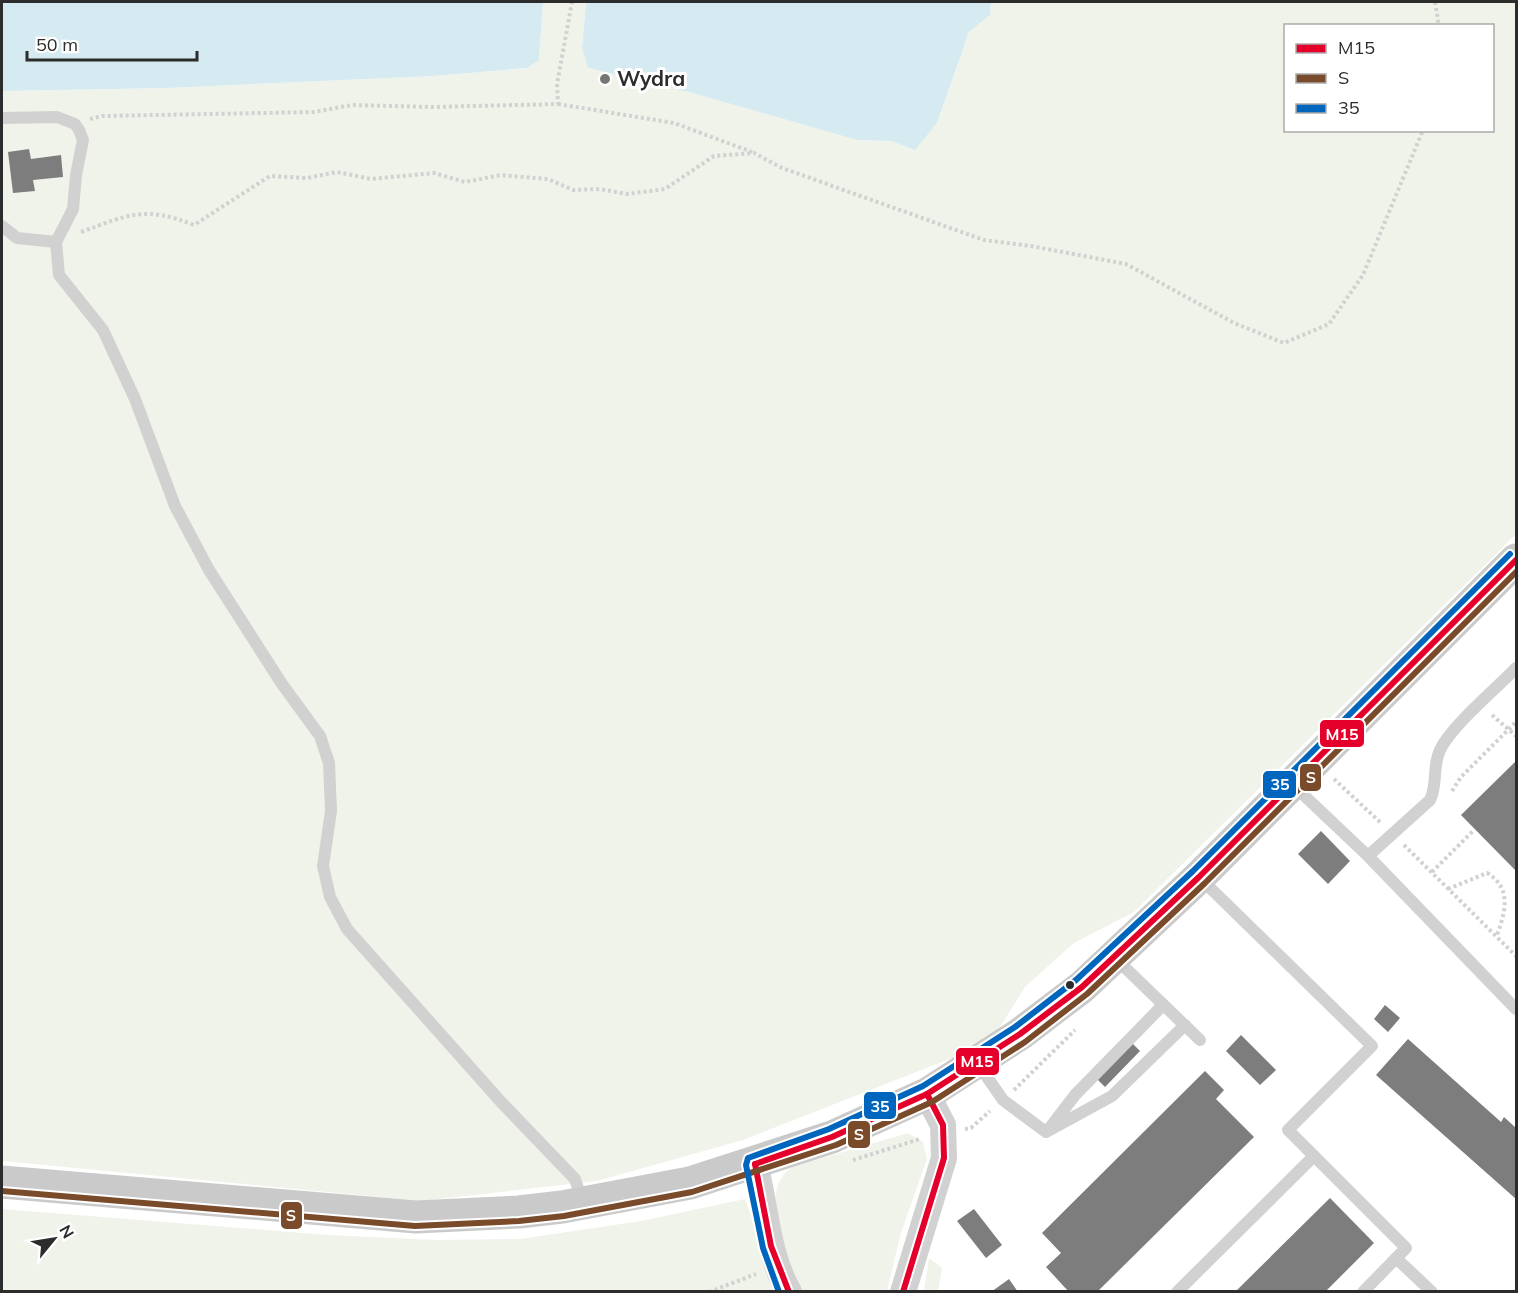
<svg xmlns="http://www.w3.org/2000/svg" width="1518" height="1293" font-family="Mulish,sans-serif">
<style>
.green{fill:#f0f3ea;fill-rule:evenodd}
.water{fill:#d5eaf1}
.building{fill:#7d7d7d}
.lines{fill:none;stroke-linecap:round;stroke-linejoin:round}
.path{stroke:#d1d1d1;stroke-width:4;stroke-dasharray:3 3;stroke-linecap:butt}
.lane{stroke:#d1d1d1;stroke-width:12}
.street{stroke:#d1d1d1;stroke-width:26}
.secondary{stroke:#cacaca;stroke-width:33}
.bus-1-casing{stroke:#fff;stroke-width:10}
.bus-2-casing{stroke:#fff;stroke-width:10}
.bus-3-casing{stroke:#fff;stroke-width:10}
.bus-1{stroke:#e4002b;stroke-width:6}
.bus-2{stroke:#7a4b2a;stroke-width:6}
.bus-3{stroke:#0065bd;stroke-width:6}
.poi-dot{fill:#767676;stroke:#fff;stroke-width:2}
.bus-dot{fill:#2c2c2c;stroke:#fff;stroke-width:2}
.labels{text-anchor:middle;stroke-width:6;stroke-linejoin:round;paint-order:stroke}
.poi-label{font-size:21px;font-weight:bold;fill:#2c2c2c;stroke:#fff;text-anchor:start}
.line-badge{stroke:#fff;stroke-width:2}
.badge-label{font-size:16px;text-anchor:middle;font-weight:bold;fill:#fff}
</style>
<rect width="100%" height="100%" fill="#fff"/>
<g class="green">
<path d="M543 2H586L582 48 588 68 689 92 857 140 892 141 915 149 937 123 969 32 990 15 991 2H1516V534L1134 912 1074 943 1025 987 990 1043 743 1140 597 1181 421 1201 2 1161V91L168 88 432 76 527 68 539 60ZM1286 26H1492V130H1286Z"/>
<path d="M908 1133 923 1142 927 1159 901 1233 887 1291H798C791 1276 773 1209 776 1194 777 1183 783 1173 792 1167Z"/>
<polygon points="745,1199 778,1291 2,1291 2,1209 328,1235 436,1240 520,1239 641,1221"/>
<polygon points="929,1258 942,1268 938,1291 924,1291"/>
</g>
<g class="water">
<polygon points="2,2 543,2 539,60 527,68 433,76 168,88 2,91"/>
<polygon points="586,2 991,2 990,15 969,32 937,123 915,150 892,141 857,140 689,92 588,68 582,48"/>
</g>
<g class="building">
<polygon points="29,149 31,159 61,155 63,177 33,180 35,191 13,193 8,152"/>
<polygon points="1516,761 1516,871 1461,815"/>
<polygon points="1321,831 1350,861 1328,884 1298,854"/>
<polygon points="1385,1005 1400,1018 1388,1032 1374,1019"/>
<polygon points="1241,1035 1276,1070 1260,1085 1226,1051"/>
<polygon points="1408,1039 1501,1122 1504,1117 1516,1128 1516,1199 1376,1075"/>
<polygon points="1130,1041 1140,1051 1105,1087 1095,1077"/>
<polygon points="1205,1071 1224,1090 1216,1099 1254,1137 1097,1292 1069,1292 1046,1267 1061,1253 1042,1233"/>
<polygon points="1330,1198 1374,1243 1325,1292 1235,1292"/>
<polygon points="974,1209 1002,1245 986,1258 957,1221"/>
<polygon points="1009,1279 1018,1292 991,1292"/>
</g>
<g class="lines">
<g class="path">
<polyline points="1435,2 1439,26"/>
<polyline points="558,104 674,123 752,152"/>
<polyline points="90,119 102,116 314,112 352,105 433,107 558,104 557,84 572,2"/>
<path d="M81 232C128 215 144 205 194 225L270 176 307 178 337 172 371 179 434 173 465 182 501 175 548 179 573 190 600 189 627 194 665 189 714 156 754 153 782 168 984 240 1031 246 1126 264 1234 323 1284 343 1329 324 1363 275 1423 130"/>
<polyline points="1492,715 1516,736"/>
<polyline points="1334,779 1381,823"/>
<polyline points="1452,791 1461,777 1516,722"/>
<polyline points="1404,845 1516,956"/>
<polyline points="1432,872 1473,831"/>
<path d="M1448 889 1487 873C1513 888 1505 915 1496 937"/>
<polyline points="1014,1090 1075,1030"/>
<polyline points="965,1129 971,1128 990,1111"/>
<polyline points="853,1160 920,1139"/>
<polyline points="709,1292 756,1274"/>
</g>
<g class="lane">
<polyline points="2,118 57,117 75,124 79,130 83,140 76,175 73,209 56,242 59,275 103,330 135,399 175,506 209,570 282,684 320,736 329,763 331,811 323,866 330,897 347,929 502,1103 575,1179 583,1203"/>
<polyline points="2,226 17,238 56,242"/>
<polyline points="1293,785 1368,856 1516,1009"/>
<path d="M1368 856 1430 800C1438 784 1432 767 1440 750 1451 726 1496 689 1516 668"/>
<polyline points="1200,878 1372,1046 1288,1130 1406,1248 1363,1292"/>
<polyline points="1115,958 1200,1040"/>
<polyline points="978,1064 1003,1100 1046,1132"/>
<polyline points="1049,1129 1075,1095 1163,1005"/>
<polyline points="1046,1132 1112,1096 1185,1025"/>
<polyline points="1396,1258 1432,1292"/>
<polyline points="1177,1292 1314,1156"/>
</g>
<g class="street">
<path d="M755 1164C766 1205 767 1254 789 1292"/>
<polyline points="903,1292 944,1158 943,1125 927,1094"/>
</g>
<polyline class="secondary" points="2,1182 416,1217 519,1212 562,1207 690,1183 832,1137 927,1094 1020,1034 1082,987 1199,877 1516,560"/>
<defs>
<g id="bus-1">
<polyline points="755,1164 832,1137 927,1094 1020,1034 1082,987 1199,877 1516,560"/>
<polyline points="755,1164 771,1246 789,1292"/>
<polyline points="903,1292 944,1158 943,1125 927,1094"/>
</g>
<polyline id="bus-2" points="2,1191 415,1226 519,1221 564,1216 692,1192 836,1145 932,1102 1025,1042 1087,994 1205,883 1516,572"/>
<polyline id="bus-3" points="779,1292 763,1248 746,1165 748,1158 829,1129 923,1086 1015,1027 1076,980 1193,871 1510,554"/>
</defs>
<use href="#bus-1" class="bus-1-casing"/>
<use href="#bus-2" class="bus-2-casing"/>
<use href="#bus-3" class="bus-3-casing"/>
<use href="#bus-1" class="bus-1"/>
<use href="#bus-2" class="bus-2"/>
<use href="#bus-3" class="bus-3"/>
</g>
<circle class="poi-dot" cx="605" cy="79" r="6"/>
<circle class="bus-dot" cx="1070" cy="985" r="5"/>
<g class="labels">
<g class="poi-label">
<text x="617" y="86">Wydra</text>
</g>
</g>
<g class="line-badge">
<rect x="1319" y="719" width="46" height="29" rx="6" fill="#e4002b"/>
<rect x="1299" y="763" width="23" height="29" rx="6" fill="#7a4b2a"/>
<rect x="1262" y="770" width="35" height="29" rx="6" fill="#0065bd"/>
<rect x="955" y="1047" width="45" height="29" rx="6" fill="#e4002b"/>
<rect x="863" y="1091" width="34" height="29" rx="6" fill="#0065bd"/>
<rect x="847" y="1120" width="24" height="29" rx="6" fill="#7a4b2a"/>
<rect x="280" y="1201" width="23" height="29" rx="6" fill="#7a4b2a"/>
</g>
<g class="badge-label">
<text x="1342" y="740">M15</text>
<text x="1311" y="783">S</text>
<text x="1280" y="790">35</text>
<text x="977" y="1067">M15</text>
<text x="880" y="1112">35</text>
<text x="859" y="1140">S</text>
<text x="291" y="1221">S</text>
</g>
<rect width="1518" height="1293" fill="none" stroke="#2c2c2c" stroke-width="6"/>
<rect x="1284" y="24" width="210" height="108" fill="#ffffff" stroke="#ababab" stroke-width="1.5"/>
<rect x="1296" y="44" width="30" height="9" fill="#e4002b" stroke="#ababab" stroke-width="1.5"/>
<text x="1338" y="54" font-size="18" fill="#2c2c2c">M15</text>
<rect x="1296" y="74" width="30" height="9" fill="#7a4b2a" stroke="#ababab" stroke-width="1.5"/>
<text x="1338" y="84" font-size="18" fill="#2c2c2c">S</text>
<rect x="1296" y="104" width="30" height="9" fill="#0065bd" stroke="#ababab" stroke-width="1.5"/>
<text x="1338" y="114" font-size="18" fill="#2c2c2c">35</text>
<g transform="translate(54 1239) rotate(60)" stroke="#ffffff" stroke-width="4.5" paint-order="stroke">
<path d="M0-4.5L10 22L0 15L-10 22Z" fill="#2c2c2c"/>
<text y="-9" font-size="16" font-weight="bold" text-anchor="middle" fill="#2c2c2c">N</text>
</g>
<path d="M27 51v9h170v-9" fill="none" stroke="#2c2c2c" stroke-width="3"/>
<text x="36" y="51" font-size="18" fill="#2c2c2c" stroke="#ffffff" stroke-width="4.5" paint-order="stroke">50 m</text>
</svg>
